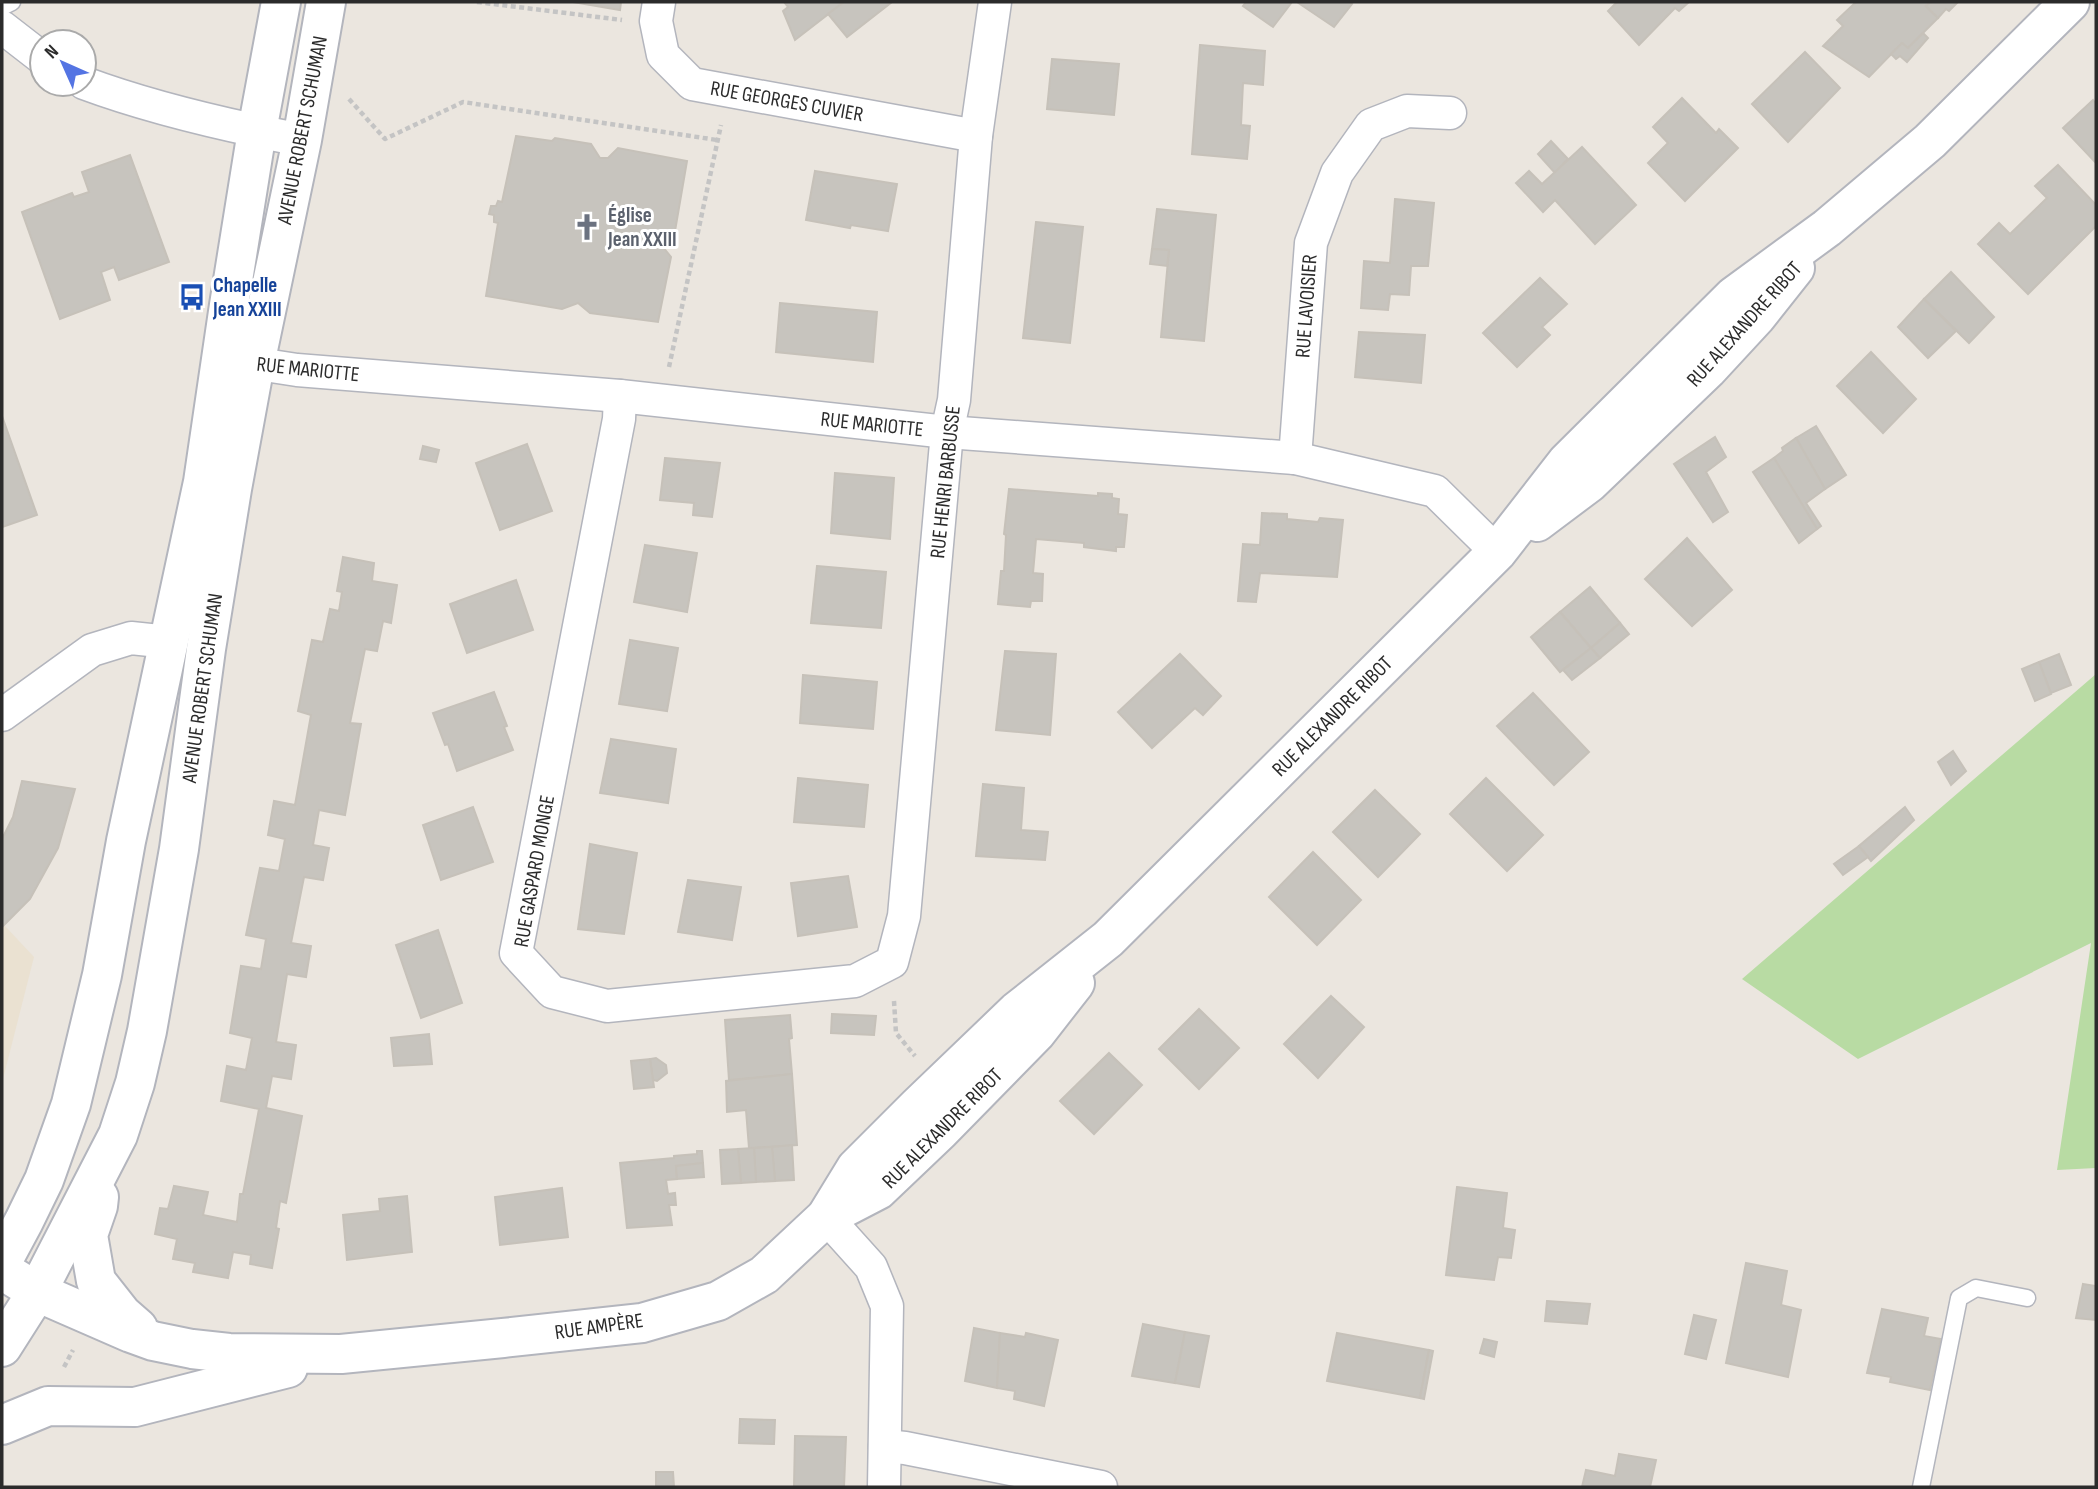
<svg xmlns="http://www.w3.org/2000/svg" width="2098" height="1489" font-family="'Sofia Sans Condensed',sans-serif">
<style>
.education{fill:#eae1d1}
.green{fill:#b8dba3}
.building{fill:#c7c4be;stroke:#c6c1b9;stroke-width:2}
.lines{fill:none;stroke-linecap:round;stroke-linejoin:round}
.service-casing{stroke:#b3b5bd;stroke-width:19}
.minor-casing{stroke:#b3b5bd;stroke-width:35}
.secondary-casing{stroke:#b3b5bd;stroke-width:42}
.path{stroke:#c4c4c4;stroke-width:4.5;stroke-dasharray:5 3.5;stroke-linecap:butt}
.service{stroke:#fff;stroke-width:16}
.minor{stroke:#fff;stroke-width:32}
.secondary{stroke:#fff;stroke-width:38}
.labels{text-anchor:middle;stroke-width:6;stroke-linejoin:round;paint-order:stroke}
.street-label{font-size:21px;fill:#2b2b2b;stroke:#fff}
.worship-label{font-size:21px;font-weight:bold;fill:#5b616d;stroke:#fff;text-anchor:start}
.transit-label{font-size:21px;font-weight:bold;fill:#164399;stroke:#fff;text-anchor:start}
</style>
<rect width="100%" height="100%" fill="#ebe6df"/>
<polygon class="education" points="22,781 75,789 58,848 30,899 4,925 34,957 2,1083 2,839 13,817"/>
<polygon class="green" points="2096,674 2096,1168 2057,1170 2091,943 1858,1059 1742,979"/>
<g class="building">
<polygon points="573,2 621,2 620,10"/>
<polygon points="784,2 844,2 795,40 783,11 788,7"/>
<polygon points="844,2 892,2 847,37 828,14"/>
<polygon points="1246,2 1292,2 1273,27 1243,6"/>
<polygon points="1297,2 1349,2 1352,4 1334,27"/>
<polygon points="1617,2 1689,2 1679,11 1675,8 1639,45 1608,11"/>
<polygon points="1856,2 1931,2 1926,6 1938,18 1908,48 1902,43 1869,77 1823,46 1843,26 1837,20"/>
<polygon points="1931,2 1958,2 1949,11 1946,9 1938,18 1926,6"/>
<polygon points="1923,33 1928,38 1907,62 1900,56 1896,59 1891,54 1902,43 1908,48"/>
<polygon points="1200,45 1265,51 1263,85 1243,83 1241,125 1250,126 1247,159 1192,154"/>
<polygon points="1805,52 1840,88 1788,142 1752,104"/>
<polygon points="1052,59 1119,64 1114,115 1047,109"/>
<polygon points="1682,98 1716,133 1719,129 1738,148 1685,201 1648,163 1668,143 1653,127"/>
<polygon points="2093,100 2096,104 2096,163 2063,128"/>
<polygon points="516,136 552,141 555,138 591,144 600,158 608,158 618,148 687,161 675,231 664,242 663,247 671,257 658,322 590,313 578,303 562,309 486,296 498,223 494,222 494,215 489,214 491,206 496,206 498,201 502,202"/>
<polygon points="1551,141 1568,159 1555,173 1538,154"/>
<polygon points="1582,147 1636,205 1595,244 1555,200 1543,212 1516,183 1529,171 1542,184"/>
<polygon points="130,155 169,262 119,280 114,267 101,272 110,300 60,319 22,212 72,193 74,197 89,192 82,172"/>
<polygon points="2058,165 2096,205 2096,226 2028,294 1978,244 1999,223 2010,234 2047,198 2035,186"/>
<polygon points="815,171 897,184 888,231 851,225 850,228 806,220"/>
<polygon points="1395,199 1434,203 1428,266 1411,266 1409,295 1390,294 1388,310 1361,308 1364,261 1390,263"/>
<polygon points="1157,209 1216,215 1204,341 1161,337 1169,250 1152,249"/>
<polygon points="1036,222 1083,227 1070,343 1023,338"/>
<polygon points="1152,249 1169,250 1167,266 1150,264"/>
<polygon points="1951,272 1994,317 1969,343 1924,299"/>
<polygon points="1540,278 1567,304 1542,327 1550,335 1517,367 1483,333"/>
<polygon points="1924,299 1956,331 1928,358 1898,327"/>
<polygon points="780,303 877,312 873,362 776,352"/>
<polygon points="1359,332 1425,335 1421,383 1355,377"/>
<polygon points="1871,352 1916,399 1883,433 1837,386"/>
<polygon points="2,416 37,515 2,527"/>
<polygon points="1816,426 1846,475 1825,489 1796,438"/>
<polygon points="1715,437 1726,457 1706,472 1728,512 1713,522 1674,464"/>
<polygon points="1796,438 1825,489 1806,503 1821,526 1817,529 1774,458 1783,451 1782,448"/>
<polygon points="527,444 552,511 500,530 476,463"/>
<polygon points="423,446 439,450 436,462 420,459"/>
<polygon points="665,458 720,463 712,517 693,515 694,503 660,500"/>
<polygon points="1774,458 1817,529 1799,543 1753,472"/>
<polygon points="835,473 894,478 890,539 831,533"/>
<polygon points="1009,489 1098,496 1098,493 1112,494 1112,498 1119,499 1118,514 1127,515 1124,547 1116,547 1116,551 1084,547 1084,543 1036,539 1033,573 1043,574 1042,601 1031,601 1030,607 998,604 1001,571 1004,571 1006,535 1004,534"/>
<polygon points="1262,513 1287,514 1287,519 1318,522 1320,518 1343,520 1337,577 1260,573 1256,602 1238,601 1243,544 1260,545"/>
<polygon points="1687,538 1732,590 1692,626 1645,579"/>
<polygon points="645,545 697,553 687,612 634,602"/>
<polygon points="343,557 374,563 372,581 397,585 391,623 383,621 377,651 365,649 350,723 361,724 345,815 319,810 313,845 329,848 323,880 304,877 291,943 311,946 306,977 287,974 276,1042 296,1045 291,1079 272,1076 266,1108 302,1116 286,1203 280,1201 276,1228 279,1229 272,1268 250,1264 251,1255 233,1252 228,1278 193,1272 195,1263 173,1259 177,1239 155,1234 160,1208 168,1209 174,1186 208,1192 203,1215 237,1222 240,1194 243,1194 259,1109 221,1101 227,1066 246,1070 252,1038 230,1033 241,966 261,969 266,939 246,935 260,868 279,871 285,839 268,835 274,801 295,805 311,715 298,711 312,640 323,642 330,609 339,611 342,592 337,591"/>
<polygon points="817,566 886,572 881,628 811,623"/>
<polygon points="516,580 533,630 467,653 450,604"/>
<polygon points="1590,587 1620,623 1591,648 1560,612"/>
<polygon points="1560,612 1591,648 1560,672 1531,637"/>
<polygon points="1620,623 1629,634 1600,658 1591,648"/>
<polygon points="630,640 678,648 667,711 619,704"/>
<polygon points="1591,648 1600,658 1572,680 1563,670"/>
<polygon points="1005,651 1056,654 1050,735 996,730"/>
<polygon points="1180,654 1221,696 1203,715 1195,708 1152,748 1118,712"/>
<polygon points="2059,654 2071,685 2051,693 2039,662"/>
<polygon points="2039,662 2051,694 2035,701 2022,669"/>
<polygon points="803,675 877,682 873,729 800,723"/>
<polygon points="494,692 507,726 504,727 513,750 457,771 448,744 445,745 433,713"/>
<polygon points="1533,693 1589,752 1554,785 1497,726"/>
<polygon points="611,739 676,749 668,803 600,793"/>
<polygon points="1953,751 1966,771 1951,785 1938,762"/>
<polygon points="798,778 868,785 864,827 794,822"/>
<polygon points="1486,778 1543,835 1507,871 1450,814"/>
<polygon points="22,781 75,789 58,848 30,899 2,927 2,839 13,817"/>
<polygon points="983,784 1024,788 1021,830 1048,832 1045,860 976,856"/>
<polygon points="1375,790 1420,834 1378,877 1333,832"/>
<polygon points="473,807 493,862 441,880 423,825"/>
<polygon points="1905,807 1914,820 1871,861 1859,846"/>
<polygon points="590,844 637,853 624,934 578,929"/>
<polygon points="1859,846 1868,857 1843,875 1834,864"/>
<polygon points="1313,852 1361,900 1317,945 1269,897"/>
<polygon points="848,876 857,927 798,936 791,883"/>
<polygon points="688,880 741,887 732,940 678,932"/>
<polygon points="438,930 462,1003 421,1018 396,945"/>
<polygon points="1331,996 1364,1027 1318,1078 1284,1044"/>
<polygon points="1199,1009 1239,1048 1199,1089 1159,1049"/>
<polygon points="832,1014 876,1016 874,1035 831,1033"/>
<polygon points="790,1015 792,1038 789,1039 792,1074 729,1080 725,1020"/>
<polygon points="429,1034 432,1064 394,1066 391,1038"/>
<polygon points="1109,1053 1142,1085 1094,1134 1060,1101"/>
<polygon points="656,1058 666,1065 667,1073 657,1081 653,1080 650,1059"/>
<polygon points="650,1059 654,1087 634,1089 631,1061"/>
<polygon points="792,1074 797,1145 749,1148 746,1110 727,1112 726,1081"/>
<polygon points="792,1145 794,1180 775,1181 772,1147"/>
<polygon points="772,1147 775,1181 756,1182 754,1148"/>
<polygon points="754,1148 756,1182 741,1183 738,1149"/>
<polygon points="738,1149 741,1183 722,1184 720,1150"/>
<polygon points="697,1151 702,1151 703,1163 676,1166 677,1179 666,1180 668,1194 675,1193 676,1205 669,1205 672,1225 627,1228 620,1163 674,1158 674,1156 697,1154"/>
<polygon points="703,1163 704,1177 677,1179 676,1166"/>
<polygon points="1457,1187 1507,1193 1503,1228 1515,1230 1511,1258 1498,1257 1494,1280 1446,1275"/>
<polygon points="562,1188 568,1237 500,1245 495,1197"/>
<polygon points="407,1196 412,1252 347,1260 343,1215 380,1211 379,1199"/>
<polygon points="1746,1263 1787,1271 1781,1305 1801,1310 1788,1377 1726,1363"/>
<polygon points="2083,1284 2096,1286 2096,1320 2076,1318"/>
<polygon points="1547,1301 1590,1304 1587,1324 1545,1321"/>
<polygon points="1882,1309 1928,1318 1924,1336 1941,1339 1930,1390 1890,1382 1891,1377 1867,1373"/>
<polygon points="1694,1315 1716,1320 1706,1359 1685,1354"/>
<polygon points="1143,1324 1185,1332 1175,1383 1132,1376"/>
<polygon points="974,1328 1000,1333 997,1388 965,1381"/>
<polygon points="1185,1332 1209,1336 1199,1387 1175,1383"/>
<polygon points="1000,1333 1025,1337 1026,1333 1058,1340 1044,1406 1014,1399 1015,1391 997,1388"/>
<polygon points="1337,1333 1429,1350 1420,1398 1327,1381"/>
<polygon points="1484,1339 1497,1342 1494,1357 1480,1353"/>
<polygon points="1429,1350 1433,1351 1424,1399 1420,1398"/>
<polygon points="740,1419 775,1420 774,1444 739,1443"/>
<polygon points="795,1436 846,1437 844,1487 794,1487"/>
<polygon points="1619,1454 1656,1460 1650,1487 1582,1487 1586,1470 1615,1476"/>
<polygon points="656,1472 673,1472 674,1487 656,1487"/>
</g>
<g class="lines">
<defs>
<g id="service">
<polyline points="2,7 12,2"/>
<polyline points="1921,1487 1959,1298 1976,1288 2027,1298"/>
</g>
<g id="minor">
<polyline points="659,2 656,21 663,55 692,84 976,136"/>
<polyline points="2,27 42,58"/>
<path d="M84 83C154 109 229 126 302 140"/>
<polyline points="232,360 297,370 620,396 947,432 1295,458 1435,491 1497,552"/>
<polyline points="620,396 619,419 516,953 552,992 607,1006 855,981 892,962 904,916 947,432 954,400 976,136 995,2"/>
<polyline points="1295,458 1311,243 1337,173 1371,125 1407,111 1450,113"/>
<polyline points="2,715 92,650 131,638 169,642"/>
<polyline points="826,1217 871,1267 887,1306 884,1487"/>
<polyline points="885,1446 905,1448 1101,1487"/>
</g>
<g id="secondary">
<polyline points="1537,522 1589,483 1708,369 1757,316 1795,268"/>
<polyline points="99,1197 98,1206 88,1235 96,1281 122,1314 138,1328"/>
<polyline points="826,1217 878,1190 940,1131 1036,1033 1075,983"/>
<polyline points="2,1262 24,1221 44,1180 71,1104 102,975 126,841 203,482 229,305 257,131 281,2"/>
<polyline points="2,1270 37,1292 131,1333 153,1341 192,1349 229,1353 341,1354 503,1338 642,1323 718,1301 764,1275 826,1217 856,1168 918,1106 1017,1011 1108,939 1497,552 1567,462 1734,296 1827,228 1930,141 2070,2"/>
<polyline points="2,1347 37,1292 118,1135 135,1083 147,1031 179,849 206,649 232,489 255,364 302,140 326,2"/>
<polyline points="2,1425 48,1406 135,1407 288,1368"/>
</g>
</defs>
<use href="#service" class="service-casing"/>
<use href="#minor" class="minor-casing"/>
<use href="#secondary" class="secondary-casing"/>
<g class="path">
<polyline points="477,2 622,20"/>
<polyline points="349,99 385,139 463,102 717,140"/>
<polyline points="669,367 721,125"/>
<polyline points="894,1001 896,1033 915,1056"/>
<polyline points="64,1367 73,1350"/>
</g>
<use href="#service" class="service"/>
<use href="#minor" class="minor"/>
<use href="#secondary" class="secondary"/>
</g>
<defs>
<symbol id="church-bare" viewBox="-9 -9 18 18"><path d="M-1.2-6h2.4v3.5h3.3v2.4h-3.3V6h-2.4V-.1h-3.3v-2.4h3.3Z" fill="#6b7280" stroke="#fff" stroke-width="2.5" paint-order="stroke"/></symbol>
<symbol id="bus-bare" viewBox="-9 -9 18 18"><path d="M-5-6H5V4H4V6H2V4H-2V6H-4V4H-5ZM-3.5-4V0h7V-4ZM-3.5 1.2v1.5H-2V1.2ZM2 1.2v1.5H3.5V1.2Z" fill="#1a4fb4" stroke="#fff" stroke-width="2.5" paint-order="stroke"/></symbol>
</defs>
<g fill-rule="evenodd">
<use href="#church-bare" x="568" y="208" width="38" height="38"/>
<use href="#bus-bare" x="173" y="278" width="38" height="38"/>
</g>
<g class="labels">
<g class="street-label">
<text transform="translate(787 101) rotate(10)" y="7">RUE GEORGES CUVIER</text>
<text transform="translate(302 130) rotate(-79)" y="7">AVENUE ROBERT SCHUMAN</text>
<text transform="translate(1306 306) rotate(-86)" y="7">RUE LAVOISIER</text>
<text transform="translate(1744 324) rotate(-48)" y="7">RUE ALEXANDRE RIBOT</text>
<text transform="translate(308 369) rotate(6)" y="7">RUE MARIOTTE</text>
<text transform="translate(872 424) rotate(6)" y="7">RUE MARIOTTE</text>
<text transform="translate(945 482) rotate(-84)" y="7">RUE HENRI BARBUSSE</text>
<text transform="translate(202 688) rotate(-82)" y="7">AVENUE ROBERT SCHUMAN</text>
<text transform="translate(1332 716) rotate(-45)" y="7">RUE ALEXANDRE RIBOT</text>
<text transform="translate(534 871) rotate(-80)" y="7">RUE GASPARD MONGE</text>
<text transform="translate(942 1128) rotate(-45)" y="7">RUE ALEXANDRE RIBOT</text>
<text transform="translate(599 1326) rotate(-8)" y="7">RUE AMPÈRE</text>
</g>
<g class="worship-label">
<text x="608" y="222">Église<tspan x="608" dy="24">Jean XXIII</tspan></text>
</g>
<g class="transit-label">
<text x="213" y="292">Chapelle<tspan x="213" dy="24">Jean XXIII</tspan></text>
</g>
</g>
<rect width="2098" height="1489" fill="none" stroke="#2b2b2b" stroke-width="7"/>
<g transform="translate(63 63) rotate(315)"><circle r="33" fill="#ffffff" stroke="#aaaaaa" stroke-width="2"/>
<path d="M0-5L12 26L0 18L-12 26Z" fill="#5474e3"/>
<text y="-10" font-size="19" font-weight="bold" text-anchor="middle" fill="#2b2b2b">N</text>
</g>
</svg>
